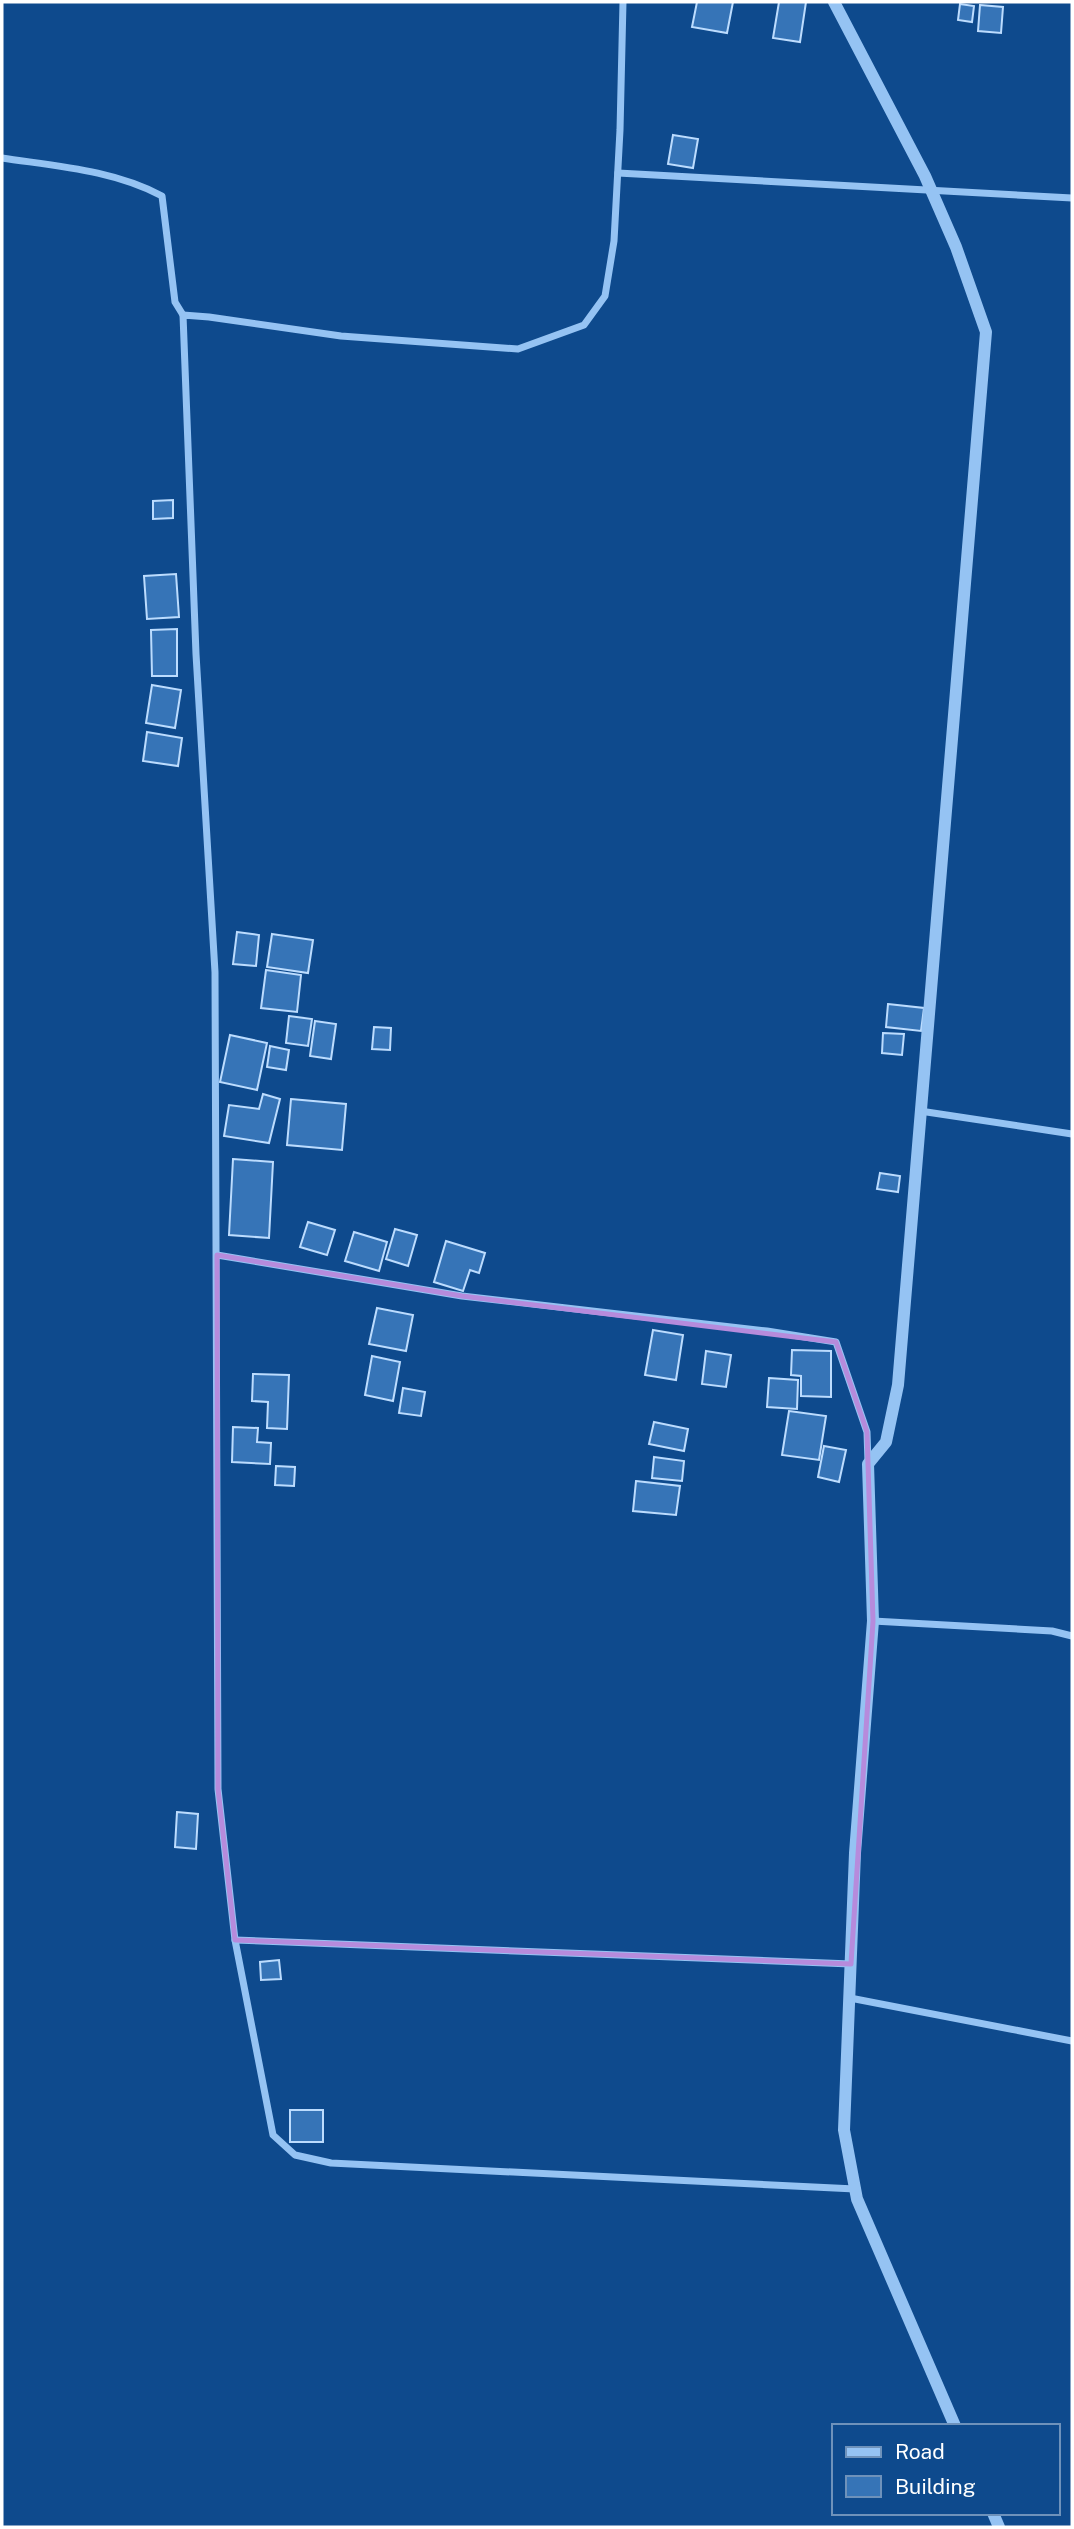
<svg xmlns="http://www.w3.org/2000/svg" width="1074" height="2529" font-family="'Public Sans',sans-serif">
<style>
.building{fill:#3674b7;stroke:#bcdcfe;stroke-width:2}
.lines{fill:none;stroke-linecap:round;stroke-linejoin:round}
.minor{stroke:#95c3f3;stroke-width:7}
.tertiary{stroke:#95c3f3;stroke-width:12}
.marked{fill:none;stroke:#b68bdc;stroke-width:5;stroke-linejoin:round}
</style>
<rect width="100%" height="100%" fill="#0e4a8d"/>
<g class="building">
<polygon points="697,2 733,2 727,33 692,27"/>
<polygon points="779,2 806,2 800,42 773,38"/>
<polygon points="960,4 974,6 972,22 958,20"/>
<polygon points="980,5 1003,7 1001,33 978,31"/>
<polygon points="673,135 698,139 693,168 668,164"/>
<polygon points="173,500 173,518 153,519 153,501"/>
<polygon points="176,574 179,617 147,619 144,576"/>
<polygon points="177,629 177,676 152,676 151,630"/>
<polygon points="152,685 181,690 175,728 146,723"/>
<polygon points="147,732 182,738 178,766 143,761"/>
<polygon points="237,932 259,935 256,966 233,964"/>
<polygon points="272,934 313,940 308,973 267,967"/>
<polygon points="266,970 301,975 297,1012 261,1008"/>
<polygon points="888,1004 924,1008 921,1031 886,1027"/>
<polygon points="289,1016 312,1019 308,1046 286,1043"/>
<polygon points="315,1021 336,1024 331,1059 310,1056"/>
<polygon points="374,1027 391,1028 390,1050 372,1049"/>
<polygon points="883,1033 904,1034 902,1055 882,1053"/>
<polygon points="230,1035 267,1043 257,1090 220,1082"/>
<polygon points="270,1046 289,1050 286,1070 267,1067"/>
<polygon points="263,1094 280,1099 269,1143 224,1136 229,1105 259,1109"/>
<polygon points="291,1099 346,1104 342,1150 287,1145"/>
<polygon points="233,1159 273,1162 269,1238 229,1235"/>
<polygon points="880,1173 900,1176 898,1192 877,1189"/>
<polygon points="308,1222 335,1230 327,1255 300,1247"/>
<polygon points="395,1229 417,1235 408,1266 386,1259"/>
<polygon points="354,1232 387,1242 379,1271 345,1261"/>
<polygon points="446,1241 485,1253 479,1273 470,1270 463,1291 434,1282"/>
<polygon points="377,1308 413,1315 406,1351 369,1344"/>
<polygon points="653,1330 683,1335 676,1380 645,1375"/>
<polygon points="792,1350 831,1351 831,1397 801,1396 801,1376 791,1375"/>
<polygon points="706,1351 731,1355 726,1387 702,1384"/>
<polygon points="372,1356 400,1362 393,1401 365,1395"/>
<polygon points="253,1374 289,1375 287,1429 267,1428 268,1402 252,1401"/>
<polygon points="769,1378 798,1380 797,1409 767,1407"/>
<polygon points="403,1388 425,1392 421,1416 399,1413"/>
<polygon points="789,1411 826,1416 819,1460 782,1455"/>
<polygon points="654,1422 688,1429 684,1451 649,1444"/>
<polygon points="233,1427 258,1428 257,1442 271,1443 270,1464 232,1462"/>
<polygon points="824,1446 846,1450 839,1482 818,1477"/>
<polygon points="654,1457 684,1461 682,1481 652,1478"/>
<polygon points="276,1466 295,1467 294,1486 275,1485"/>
<polygon points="636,1481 680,1486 676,1515 633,1511"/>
<polygon points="177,1812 198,1814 196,1849 175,1847"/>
<polygon points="279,1960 281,1979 261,1980 260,1962"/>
<rect x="290" y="2110" width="33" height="32"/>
</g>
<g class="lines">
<g class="minor">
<polyline points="623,2 620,130 614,241 605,296 584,325 518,349 341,336 209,317 183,315 196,654 215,972 218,1789 235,1940 273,2135 295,2155 331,2163 855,2189"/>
<path d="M2 158C55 166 114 170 162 196L175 302 183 315"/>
<polyline points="618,173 1072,198"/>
<polyline points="920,1111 1072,1134"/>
<polyline points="217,1255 462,1296 767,1331 836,1342 867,1432 868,1463"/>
<polyline points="873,1621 1052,1631 1072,1636"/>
<polyline points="235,1940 851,1964"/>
<polyline points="850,1998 1072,2041"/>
</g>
<g class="tertiary">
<polyline points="834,2 925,176 956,247 986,332 898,1385 886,1442 868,1464 873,1621 855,1853 844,2130 857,2199 955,2426"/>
<polyline points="993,2513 999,2527"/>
</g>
</g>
<path class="marked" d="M217 1255 462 1296 836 1342 867 1432 873 1621 851 1964 235 1940 218 1789Z"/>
<rect width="1074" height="2529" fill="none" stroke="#ffffff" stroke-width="7"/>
<rect x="832" y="2424" width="228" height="91" fill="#0e4a8d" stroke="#6e92bb" stroke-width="2"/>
<rect x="846" y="2447" width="35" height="10" fill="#95c3f3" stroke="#6e92bb" stroke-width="2"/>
<text x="895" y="2459" font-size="21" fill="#ffffff">Road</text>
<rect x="846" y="2476" width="35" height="21" fill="#3674b7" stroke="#6e92bb" stroke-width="2"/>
<text x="895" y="2494" font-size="21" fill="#ffffff">Building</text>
</svg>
